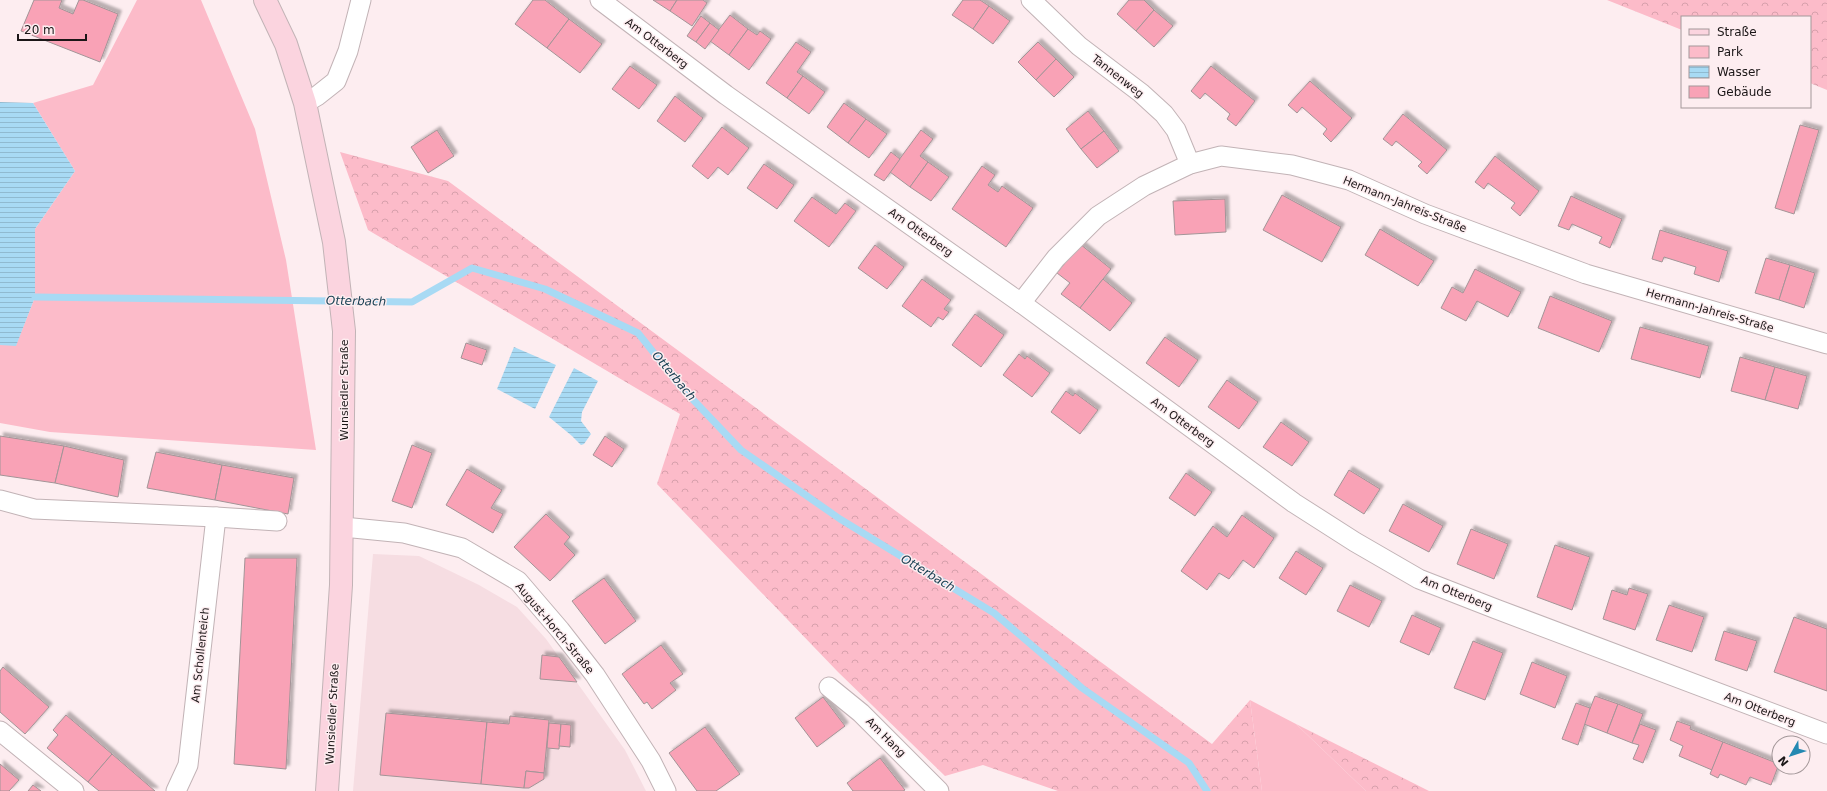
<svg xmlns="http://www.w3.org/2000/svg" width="1827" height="791" font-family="'DejaVu Sans',sans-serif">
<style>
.built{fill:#f6dde2}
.green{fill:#fcbbc9}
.forest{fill:url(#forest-crowns)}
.water{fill:url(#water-rules)}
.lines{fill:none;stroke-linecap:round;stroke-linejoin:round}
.stream{stroke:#a8daf4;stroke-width:7}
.building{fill:#f9a2b6;stroke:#a39497;filter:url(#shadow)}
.minor-casing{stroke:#c2b3b6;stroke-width:21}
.secondary-casing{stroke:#c2b3b6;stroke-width:24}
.minor{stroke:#fff;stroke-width:19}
.secondary{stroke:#fbd4df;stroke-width:22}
.labels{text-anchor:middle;stroke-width:3;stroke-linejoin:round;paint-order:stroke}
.street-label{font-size:11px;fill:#1b1617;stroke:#fdedf0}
.water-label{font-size:12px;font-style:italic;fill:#1a4154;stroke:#fdedf0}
</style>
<defs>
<pattern id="forest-crowns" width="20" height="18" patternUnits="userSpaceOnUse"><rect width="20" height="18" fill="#fcbbc9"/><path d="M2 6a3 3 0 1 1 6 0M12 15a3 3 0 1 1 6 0" fill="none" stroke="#d7a0ac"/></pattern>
<pattern id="water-rules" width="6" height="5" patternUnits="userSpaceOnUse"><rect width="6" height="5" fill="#a8daf4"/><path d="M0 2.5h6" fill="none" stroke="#90bad0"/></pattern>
<filter id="shadow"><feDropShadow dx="3.5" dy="-3.5" stdDeviation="1" flood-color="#0004"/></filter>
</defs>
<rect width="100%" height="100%" fill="#fdedf0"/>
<polygon class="built" points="373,554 419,556 479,585 517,607 546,639 625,750 646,791 353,791"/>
<g class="green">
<polygon points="137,0 201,0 255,129 286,260 316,450 50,432 0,423 0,345 16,345 35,297 35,229 75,171 33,103 93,85"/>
<polygon points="1250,700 1296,724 1366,791 1262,791"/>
</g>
<g class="forest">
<polygon points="1607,0 1827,0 1827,90 1810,83 1810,17 1682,17 1682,30"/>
<polygon points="340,152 448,181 1212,744 1250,700 1262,791 1058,791 983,765 945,776 838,672 657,484 680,414 368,230"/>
<polygon points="1296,724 1429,791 1366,791"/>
</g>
<g class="water">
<polygon points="0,102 33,103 75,171 35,229 35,297 16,346 0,345"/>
<polygon points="514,347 556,365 535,409 497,389"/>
<polygon points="574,368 598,381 582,412 581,421 591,434 584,444 581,445 572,436 549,417"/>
</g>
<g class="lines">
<polyline class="stream" points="35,297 412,302 472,268 545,289 638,333 681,387 741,450 840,519 994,613 1082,688 1189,763 1207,791"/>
</g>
<g class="building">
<polygon points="34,0 62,0 59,8 73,14 79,0 83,0 118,14 100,62 21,31"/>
<polygon points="533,0 545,0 569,19 547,48 515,24"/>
<polygon points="653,0 677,0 670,11"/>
<polygon points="677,0 703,0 707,3 692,26 670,11"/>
<polygon points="963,0 980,0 989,6 973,29 952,15"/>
<polygon points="1129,0 1144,0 1154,10 1136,31 1117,14"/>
<polygon points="989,6 1010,21 993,44 973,29"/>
<polygon points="1154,10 1173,26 1154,47 1136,31"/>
<polygon points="730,15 748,29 729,55 710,41"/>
<polygon points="701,16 710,23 696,42 687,36"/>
<polygon points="569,19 602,44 580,73 547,48"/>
<polygon points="710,23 719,30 705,49 696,42"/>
<polygon points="748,29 757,35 760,31 771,39 749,70 729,55"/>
<polygon points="796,42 811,52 797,72 803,76 787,98 766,83"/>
<polygon points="1038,42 1056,59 1036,80 1018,62"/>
<polygon points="1056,59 1074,77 1054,97 1036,80"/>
<polygon points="630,66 657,85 639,109 612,89"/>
<polygon points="1211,66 1255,101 1236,126 1227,119 1230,114 1205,93 1200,99 1191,91"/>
<polygon points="803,76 825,92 809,114 787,98"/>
<polygon points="1310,81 1352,118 1331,142 1323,134 1327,129 1302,107 1297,113 1288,105"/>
<polygon points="675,96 703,118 685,142 657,121"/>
<polygon points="844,103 866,119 848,143 827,127"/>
<polygon points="1088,111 1104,131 1081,149 1066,129"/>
<polygon points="1403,114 1447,150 1427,174 1418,166 1422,162 1396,141 1392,146 1383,139"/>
<polygon points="866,119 887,134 869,158 848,143"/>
<polygon points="1800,125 1819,130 1794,214 1775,208"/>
<polygon points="722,127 749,148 728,175 718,167 708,179 692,166"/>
<polygon points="437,130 454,156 428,173 411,147"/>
<polygon points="921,130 933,139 920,156 928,162 910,187 890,172"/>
<polygon points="1104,131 1119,151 1097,168 1081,149"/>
<polygon points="891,152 900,159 884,181 874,175"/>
<polygon points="1495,156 1539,191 1520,216 1511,208 1515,203 1488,183 1484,189 1475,182"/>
<polygon points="928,162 949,177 931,201 910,187"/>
<polygon points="764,164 794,185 777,209 747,188"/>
<polygon points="982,166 995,175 988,185 998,192 1002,186 1033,208 1006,247 952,209"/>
<polygon points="1282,195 1341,227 1322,262 1263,230"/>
<polygon points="1571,196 1622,219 1610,248 1599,243 1602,237 1572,224 1569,230 1558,226"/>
<polygon points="812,197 836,214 845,203 856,211 829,247 794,221"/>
<polygon points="1225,199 1226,232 1175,235 1173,201"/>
<polygon points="1380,229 1434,261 1418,286 1365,255"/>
<polygon points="1660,230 1728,251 1719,282 1694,274 1696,267 1664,257 1662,262 1652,259"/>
<polygon points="1080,244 1111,269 1080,308 1061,294 1070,283 1057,273"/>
<polygon points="875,245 904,267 887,289 858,268"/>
<polygon points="1766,258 1790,265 1779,300 1755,293"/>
<polygon points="1790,265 1815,273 1804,308 1779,300"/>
<polygon points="1475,269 1521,292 1508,317 1477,301 1466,321 1441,308 1452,287 1463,293"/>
<polygon points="922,279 951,300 944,309 949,312 943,320 938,317 931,327 902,306"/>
<polygon points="1103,279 1132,303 1110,331 1080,308"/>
<polygon points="1550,296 1612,321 1599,352 1538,328"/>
<polygon points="975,314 1004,335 981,367 952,345"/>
<polygon points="1640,327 1709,346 1700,378 1631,359"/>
<polygon points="1165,337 1198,360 1179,387 1146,363"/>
<polygon points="466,343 487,350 482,365 461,358"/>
<polygon points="1019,354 1025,359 1027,356 1050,373 1032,397 1003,375"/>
<polygon points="1740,357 1775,367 1765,400 1731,391"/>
<polygon points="1775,367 1807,376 1798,409 1765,400"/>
<polygon points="1227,380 1258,402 1239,429 1208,407"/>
<polygon points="1066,391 1073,396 1075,393 1098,410 1080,434 1051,412"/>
<polygon points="1281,422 1309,442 1292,466 1263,447"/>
<polygon points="0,436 64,446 55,483 0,475"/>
<polygon points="605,436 624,449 612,467 593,455"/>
<polygon points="412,445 432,453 412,508 392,501"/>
<polygon points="64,446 124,460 118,497 55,483"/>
<polygon points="156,452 222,465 215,500 147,488"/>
<polygon points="222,465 294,478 288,514 215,500"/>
<polygon points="467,469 502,490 491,508 503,514 493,533 446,505"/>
<polygon points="1349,470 1380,489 1364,514 1334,495"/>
<polygon points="1186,473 1212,492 1195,516 1169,498"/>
<polygon points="1403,504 1443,526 1429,552 1389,531"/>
<polygon points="546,514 570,537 564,544 575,555 550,581 514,547"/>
<polygon points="1242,515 1274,538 1254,568 1243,560 1229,579 1219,573 1207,590 1181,571 1213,526 1227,537"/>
<polygon points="1471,529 1508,544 1494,579 1457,564"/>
<polygon points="1555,545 1590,557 1572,610 1537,597"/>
<polygon points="1296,551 1323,568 1306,595 1279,578"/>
<polygon points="245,558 297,558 286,769 234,764"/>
<polygon points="604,578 636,621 605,644 572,601"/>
<polygon points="1350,585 1382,601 1369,627 1337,611"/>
<polygon points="1629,588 1648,594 1635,630 1603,619 1612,590 1627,595"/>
<polygon points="1669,605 1704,617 1692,652 1656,640"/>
<polygon points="1412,615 1441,628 1429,655 1400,642"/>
<polygon points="1794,617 1827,629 1827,691 1774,672"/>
<polygon points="1724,631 1757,641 1747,671 1715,660"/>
<polygon points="1473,641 1503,653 1485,700 1454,688"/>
<polygon points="661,645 683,674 670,683 676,690 652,709 647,702 644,704 622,674"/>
<polygon points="542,655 559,657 577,682 540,679"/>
<polygon points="1532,662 1567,676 1555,708 1520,694"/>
<polygon points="3,667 49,707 25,734 0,712 0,671"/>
<polygon points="1595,696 1618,704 1607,733 1584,724"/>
<polygon points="823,697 845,726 817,747 795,718"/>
<polygon points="1576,703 1590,708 1578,745 1562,739"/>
<polygon points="1618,704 1643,714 1632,743 1607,733"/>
<polygon points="386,713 487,722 481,784 380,775"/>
<polygon points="66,715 112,754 88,782 47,748 58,735 53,730"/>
<polygon points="510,716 549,720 544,773 526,771 524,788 481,784 487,722 509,724"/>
<polygon points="1677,721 1691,726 1690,729 1723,742 1712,770 1679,756 1683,746 1670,740"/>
<polygon points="549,723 561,724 559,749 547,748"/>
<polygon points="561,724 571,725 570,747 559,746"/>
<polygon points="1640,724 1656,730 1643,763 1633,759 1639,745 1632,743"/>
<polygon points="705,727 740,774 716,791 697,791 669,753"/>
<polygon points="1723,742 1779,764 1771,785 1750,777 1746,785 1720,774 1718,778 1710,774"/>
<polygon points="112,754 155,791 99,791 88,782"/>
<polygon points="880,758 905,790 903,791 853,791 847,783"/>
<polygon points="0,764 19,780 9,791 0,791"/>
<polygon points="526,771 544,773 544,779 529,788 524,788"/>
<polygon points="33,785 41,791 28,791"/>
</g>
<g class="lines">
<defs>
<g id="minor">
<polyline points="600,0 726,95 1021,303 1294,503 1355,542 1419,579 1496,609 1827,734"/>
<polyline points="1031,0 1079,46 1141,93 1164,114 1176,130 1190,164"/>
<polyline points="305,103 317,96 336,81 348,51 361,0"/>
<polyline points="1021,303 1056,258 1098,216 1144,186 1190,164 1221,156 1292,165 1349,180 1425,214 1586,274 1827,344"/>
<polyline points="0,500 34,509 216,517 277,521"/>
<polyline points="343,527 404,533 462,548 518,581 560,630 595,675 651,761 666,791"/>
<polyline points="829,687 861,713 939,791"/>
<polyline points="0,731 74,791"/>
<polyline points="176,791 188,765 216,517"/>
</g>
<polyline id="secondary" points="265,0 286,44 305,103 334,242 344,331 341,585 327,791"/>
</defs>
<use href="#minor" class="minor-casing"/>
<use href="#secondary" class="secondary-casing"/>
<use href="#minor" class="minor"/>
<use href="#secondary" class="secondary"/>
</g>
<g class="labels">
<g class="street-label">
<text transform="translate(657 43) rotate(37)" y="4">Am Otterberg</text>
<text transform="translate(1118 76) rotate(38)" y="4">Tannenweg</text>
<text transform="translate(1405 204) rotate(22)" y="4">Hermann-Jahreis-Straße</text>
<text transform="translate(921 232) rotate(35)" y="4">Am Otterberg</text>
<text transform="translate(1710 310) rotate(16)" y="4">Hermann-Jahreis-Straße</text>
<text transform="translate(344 390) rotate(-90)" y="4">Wunsiedler Straße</text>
<text transform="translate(1183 422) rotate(36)" y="4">Am Otterberg</text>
<text transform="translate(1457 593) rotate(22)" y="4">Am Otterberg</text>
<text transform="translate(555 628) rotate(50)" y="4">August-Horch-Straße</text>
<text transform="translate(200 655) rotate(-84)" y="4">Am Schollenteich</text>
<text transform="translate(1760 709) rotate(21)" y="4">Am Otterberg</text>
<text transform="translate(332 714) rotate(-87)" y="4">Wunsiedler Straße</text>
<text transform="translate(886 737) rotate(45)" y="4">Am Hang</text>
</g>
<g class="water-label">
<text transform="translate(356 301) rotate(1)" y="4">Otterbach</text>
<text transform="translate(674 376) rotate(50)" y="4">Otterbach</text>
<text transform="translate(928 573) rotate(31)" y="4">Otterbach</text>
</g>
</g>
<rect x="1681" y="16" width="130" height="92" fill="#fdedf0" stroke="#a39799"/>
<rect x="1689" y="29" width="20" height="6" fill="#fbd4df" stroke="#a39799"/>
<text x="1717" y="36" font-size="12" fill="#1b1617">Straße</text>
<rect x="1689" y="46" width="20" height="12" fill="#fcbbc9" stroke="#a39799"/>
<text x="1717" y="56" font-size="12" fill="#1b1617">Park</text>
<rect x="1689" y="66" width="20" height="12" fill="url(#water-rules)" stroke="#a39799"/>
<text x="1717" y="76" font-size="12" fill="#1b1617">Wasser</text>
<rect x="1689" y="86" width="20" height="12" fill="#f9a2b6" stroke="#a39799"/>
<text x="1717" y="96" font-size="12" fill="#1b1617">Gebäude</text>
<g transform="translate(1791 755) rotate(231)"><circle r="19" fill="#fdedf0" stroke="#a39799"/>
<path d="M0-3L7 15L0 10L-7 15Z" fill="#2489b2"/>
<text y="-6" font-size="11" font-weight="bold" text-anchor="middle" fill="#1b1617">N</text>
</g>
<path d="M18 34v6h68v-6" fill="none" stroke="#1b1617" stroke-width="2"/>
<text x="24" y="34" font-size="12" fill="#1b1617" stroke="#fdedf0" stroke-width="3" paint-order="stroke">20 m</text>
</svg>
